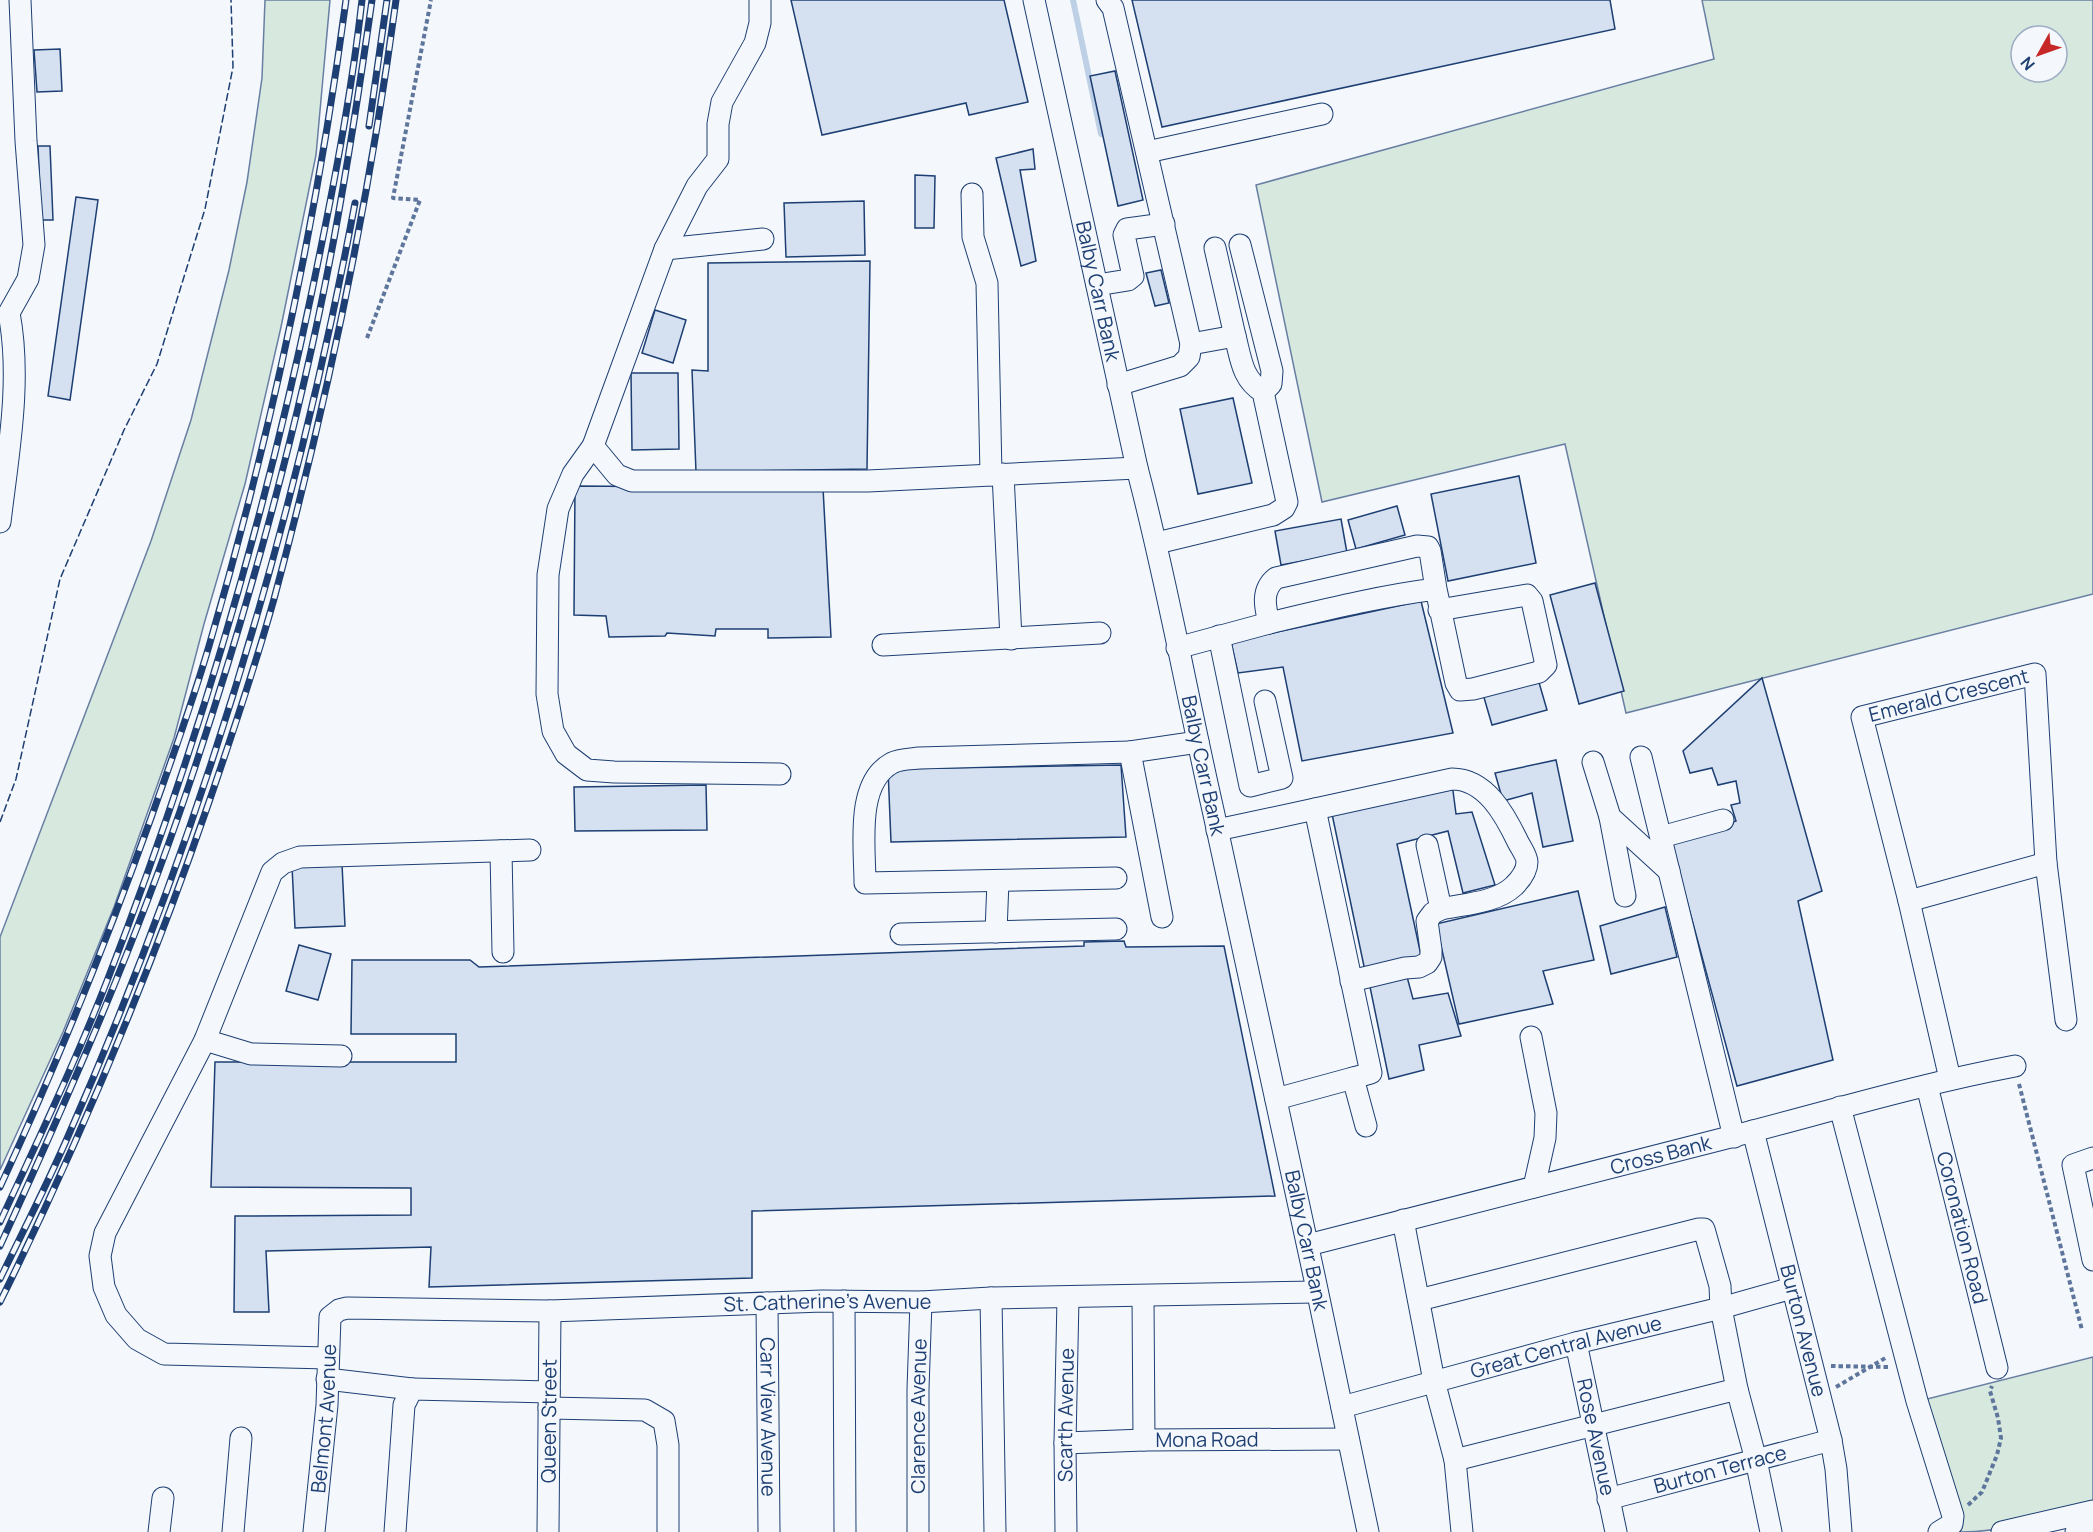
<svg xmlns="http://www.w3.org/2000/svg" width="2093" height="1532" font-family="Manrope,sans-serif">
<style>
.green{fill:#d7e8df;stroke:#687fa3;stroke-width:1.5;fill-rule:evenodd}
.lines{fill:none;stroke-linecap:round;stroke-linejoin:round}
.stream{stroke:#bed0e5;stroke-width:6}
.building{fill:#d5e0f0;stroke:#1d3f73;stroke-width:1.5}
.minor-casing{stroke:#1d3f73;stroke-width:23}
.path{stroke:#5e769c;stroke-width:4;stroke-dasharray:4.5 3;stroke-linecap:butt}
.minor{stroke:#f4f7fb;stroke-width:21}
.rail-casing{stroke:#1d3f73;stroke-width:7}
.rail{stroke:#f4f7fb;stroke-width:4.5;stroke-dasharray:14;stroke-linecap:butt}
.fence{stroke:#1d3f73;stroke-width:1.5;stroke-dasharray:8 3;stroke-linecap:butt}
.labels{text-anchor:middle;stroke-width:4.5;stroke-linejoin:round;paint-order:stroke}
.street-label{font-size:20px;fill:#1d3f73;stroke:#f4f7fb}
</style>
<rect width="100%" height="100%" fill="#f4f7fb"/>
<g class="green">
<polygon points="265,0 330,0 316,155 281,327 245,484 204,624 174,738 114,907 63,1032 0,1170 0,937 151,541 191,420 229,270 247,182 262,78"/>
<path d="M1702 0H2093V594L1626 713 1565 444 1322 502 1256 185 1714 59ZM2021 36H2057V72H2021Z"/>
<path d="M2093 1357V1502C2048 1517 2009 1532 1961 1532L1927 1399Z"/>
</g>
<g class="lines">
<polyline class="stream" points="1073,0 1101,134"/>
</g>
<g class="building">
<polygon points="791,0 1004,0 1028,102 969,115 966,103 822,135"/>
<polygon points="1132,0 1610,0 1615,29 1162,127"/>
<polygon points="60,49 62,91 37,92 34,50"/>
<polygon points="1115,71 1143,200 1118,206 1090,76"/>
<polygon points="38,146 50,146 53,220 41,220"/>
<polygon points="1033,149 1035,169 1020,170 1036,261 1021,266 996,158"/>
<polygon points="915,175 935,176 934,228 915,228"/>
<polygon points="76,197 98,200 70,400 48,396"/>
<polygon points="864,201 865,255 786,257 784,203"/>
<polygon points="870,261 867,469 696,472 692,370 708,371 708,263"/>
<polygon points="1161,270 1169,303 1155,306 1146,273"/>
<polygon points="655,310 686,320 673,363 642,353"/>
<polygon points="631,373 678,373 679,449 632,450"/>
<polygon points="1233,398 1252,483 1198,494 1180,409"/>
<polygon points="1519,476 1536,563 1448,581 1431,494"/>
<polygon points="575,486 823,488 831,637 768,638 768,629 716,629 715,636 667,633 665,636 609,637 606,616 574,615"/>
<polygon points="1397,506 1405,535 1356,549 1348,520"/>
<polygon points="1341,519 1347,553 1281,565 1275,531"/>
<polygon points="1595,583 1624,691 1579,704 1550,595"/>
<polygon points="1421,601 1453,733 1302,761 1283,667 1238,673 1231,642"/>
<polygon points="1762,678 1822,891 1798,901 1833,1060 1737,1086 1671,842 1736,821 1731,805 1740,803 1736,781 1718,785 1712,768 1690,773 1683,751"/>
<polygon points="1538,679 1547,710 1492,725 1483,694"/>
<polygon points="1556,760 1573,841 1543,847 1532,793 1503,801 1495,773"/>
<polygon points="1121,765 1126,837 891,842 888,769"/>
<polygon points="1452,783 1456,814 1472,812 1495,885 1463,893 1448,831 1397,844 1422,960 1365,971 1332,814"/>
<polygon points="706,785 707,830 575,831 574,787"/>
<polygon points="342,864 345,926 295,928 292,866"/>
<polygon points="1578,891 1594,960 1543,971 1553,1004 1459,1024 1436,924"/>
<polygon points="1665,907 1677,957 1611,974 1600,926"/>
<polygon points="1124,941 1126,947 1224,946 1275,1196 752,1211 752,1278 429,1287 431,1247 266,1251 269,1312 234,1312 235,1216 411,1215 411,1188 211,1187 215,1062 456,1062 456,1034 351,1034 352,960 470,960 479,967 1084,946 1084,942"/>
<polygon points="299,945 331,954 318,1000 286,991"/>
<polygon points="1406,973 1413,999 1448,993 1461,1036 1419,1045 1424,1070 1389,1079 1369,982"/>
</g>
<g class="lines">
<defs>
<g id="minor">
<polyline points="760,0 760,23 755,43 722,102 718,124 718,159 697,186 665,249 593,446 573,474 558,509 548,575 547,694 553,731 566,754 587,770 614,772 780,774"/>
<path id="s1" d="M1034 0 1137 468C1167 581 1187 696 1213 810 1266 1050 1318 1291 1368 1532"/>
<polyline points="1107,0 1113,8 1191,344 1189,357 1180,366 1118,385"/>
<polyline points="1147,152 1322,114"/>
<polyline points="972,194 973,237 987,283 991,475"/>
<polyline points="1240,245 1272,371 1271,384 1263,392"/>
<polyline points="665,249 763,239"/>
<polyline points="1097,285 1128,280 1133,276 1124,235 1127,229 1164,224"/>
<polyline points="1191,344 1235,336 1215,248"/>
<polyline points="593,446 617,475 632,481 868,481 1137,468"/>
<polyline points="1003,474 1011,639"/>
<path d="M0 522C8 454 22 381 9 313L28 279 34 245 26 141 20 0"/>
<path d="M1157 543 1273 515 1284 508 1287 502 1263 392C1242 379 1241 359 1235 336"/>
<path d="M1436 589 1430 551 1428 547 1417 546 1276 578C1261 590 1265 607 1269 623 1324 610 1380 596 1436 589L1456 683 1460 690 1473 689 1539 672 1546 665 1532 601 1527 595 1439 610"/>
<polyline points="1219,636 1250,786 1282,778 1265,701"/>
<polyline points="883,645 1100,633"/>
<polyline points="1177,648 1269,623"/>
<polyline points="1641,757 1734,1137"/>
<polyline points="1593,762 1610,817 1669,871"/>
<path d="M1315 809 1452 779C1486 779 1505 815 1518 842 1521 848 1527 856 1527 862 1527 871 1520 880 1514 886 1496 903 1464 904 1441 909L1433 913 1427 921 1431 950V957L1427 963 1419 967 1405 968 1351 981"/>
<polyline points="1610,817 1625,896"/>
<polyline points="1217,830 1315,809 1371,1073 1353,1078"/>
<polyline points="1661,837 1723,820"/>
<polyline points="1427,845 1441,909"/>
<polyline points="501,851 503,952"/>
<path d="M1116 878 865 883C865 847 855 783 892 763 899 759 911 759 919 758L1130 752"/>
<polyline points="1909,901 2046,863"/>
<polyline points="1162,917 1130,752 1198,742"/>
<polyline points="996,932 998,881"/>
<polyline points="901,934 1116,929"/>
<polyline points="1531,1037 1546,1113 1545,1138 1534,1187"/>
<polyline points="205,1040 251,1054 341,1056"/>
<path id="s2" d="M1950 1079 1909 901 1862 717 2035 674 2046 863 2066 1020"/>
<path id="s3" d="M1927 1086 1997 1368"/>
<polyline points="1276,1099 1353,1078 1366,1126"/>
<polyline points="1840,1107 1917,1401 1953,1516 1952,1524 1939,1532"/>
<path id="s4" d="M1753 1131 1831 1440 1836 1469 1841 1532"/>
<polyline points="2093,1158 2073,1165 2093,1260"/>
<polyline points="1403,1220 1434,1381 1455,1460 1462,1532"/>
<path id="s5" d="M1308 1245C1450 1209 1592 1173 1734 1136 1827 1112 1920 1084 2015 1066"/>
<polyline points="1143,1297 1144,1440"/>
<polyline points="991,1298 995,1532"/>
<polyline points="1419,1300 1699,1229 1704,1229 1720,1286 1721,1308 1737,1389 1756,1460 1771,1532"/>
<polyline points="844,1301 845,1532"/>
<path id="s6" d="M767 1303 769 1532"/>
<path id="s7" d="M1576 1343 1616 1532"/>
<polyline points="328,1358 164,1354 137,1339 116,1315 104,1287 100,1256 105,1233 205,1040 272,872 283,863 300,857 530,850"/>
<polyline points="327,1379 412,1389"/>
<path id="s8" d="M1342 1407 1576 1343 1721 1308 1792 1288"/>
<polyline points="549,1408 645,1410 664,1421 668,1445 668,1532"/>
<path id="s9" d="M1065 1443 1144 1440 1348 1439"/>
<polyline points="1455,1460 1737,1389"/>
<path id="s10" d="M1608 1499 1831 1440"/>
<polyline points="159,1532 163,1498"/>
<polyline points="233,1532 241,1438"/>
<path id="s11" d="M314 1532 327 1405 330 1317 339 1310 347 1308 550 1311 822 1301 921 1302 991 1298 1316 1292"/>
<polyline points="395,1532 404,1405 412,1389 549,1392"/>
<path id="s12" d="M548 1532 550 1311"/>
<path id="s13" d="M918 1532V1389L921 1302"/>
<path id="s14" d="M1066 1532 1065 1443 1068 1298"/>
<polyline points="2002,1532 2093,1511"/>
<polyline points="2076,1532 2093,1527"/>
</g>
</defs>
<use href="#minor" class="minor-casing"/>
<g class="path">
<polyline points="367,338 420,200 393,198 431,0"/>
<polyline points="2019,1084 2082,1330"/>
<polyline points="1831,1366 1889,1367"/>
<polyline points="1836,1387 1887,1357"/>
<polyline points="1968,1505 1982,1492 1997,1455 2001,1438 1998,1418 1990,1391 1992,1386"/>
</g>
<use href="#minor" class="minor"/>
<defs>
<g id="rail">
<polyline points="369,126 387,0"/>
<path d="M0 1187C56 1066 106 943 151 818 171 761 192 704 209 646 271 435 317 218 346 0"/>
<path d="M0 1222C37 1142 75 1063 107 981 194 757 263 527 312 291 332 195 351 98 362 0"/>
<path d="M0 1246C69 1095 136 943 189 785 249 606 301 418 335 233 349 156 361 78 372 0"/>
<path d="M0 1279C23 1231 48 1183 69 1134 200 836 295 523 355 203"/>
<path d="M0 1302C80 1140 150 973 209 802 232 735 255 667 274 599 327 402 369 202 396 0"/>
</g>
</defs>
<use href="#rail" class="rail-casing"/>
<use href="#rail" class="rail"/>
<polyline class="fence" points="0,822 16,779 60,579 124,430 157,364 205,209 233,67 231,0"/>
</g>
<g class="labels">
<g class="street-label">
<text dy="7" stroke="none"><textPath href="#s1" startOffset="298">Balby Carr Bank</textPath></text>
<text dy="7" stroke="none"><textPath href="#s2" startOffset="462">Emerald Crescent</textPath></text>
<text dy="7" stroke="none"><textPath href="#s1" startOffset="784">Balby Carr Bank</textPath></text>
<text dy="7" stroke="none"><textPath href="#s5" startOffset="364">Cross Bank</textPath></text>
<text dy="7" stroke="none"><textPath href="#s3" startOffset="146">Coronation Road</textPath></text>
<text dy="7" stroke="none"><textPath href="#s1" startOffset="1270">Balby Carr Bank</textPath></text>
<text dy="7" stroke="none"><textPath href="#s11" startOffset="716">St. Catherine's Avenue</textPath></text>
<text dy="7" stroke="none"><textPath href="#s4" startOffset="206">Burton Avenue</textPath></text>
<text dy="7" stroke="none"><textPath href="#s8" startOffset="232">Great Central Avenue</textPath></text>
<text dy="7" stroke="none"><textPath href="#s14" startOffset="117">Scarth Avenue</textPath></text>
<text dy="7" stroke="none"><textPath href="#s6" startOffset="114">Carr View Avenue</textPath></text>
<text dy="7" stroke="none"><textPath href="#s13" startOffset="116">Clarence Avenue</textPath></text>
<text dy="7" stroke="none"><textPath href="#s11" startOffset="114">Belmont Avenue</textPath></text>
<text dy="7" stroke="none"><textPath href="#s12" startOffset="111">Queen Street</textPath></text>
<text dy="7" stroke="none"><textPath href="#s7" startOffset="96">Rose Avenue</textPath></text>
<text dy="7" stroke="none"><textPath href="#s9" startOffset="142">Mona Road</textPath></text>
<text dy="7" stroke="none"><textPath href="#s10" startOffset="116">Burton Terrace</textPath></text>
</g>
</g>
<g transform="translate(2039 54) rotate(230)"><circle r="28" fill="#f4f7fb" stroke="#9eadc5" stroke-width="1.5"/>
<path d="M0-4.5L10 22L0 15L-10 22Z" fill="#c62828"/>
<text y="-9" font-size="16" font-weight="bold" text-anchor="middle" fill="#1d3f73">N</text>
</g>
</svg>
